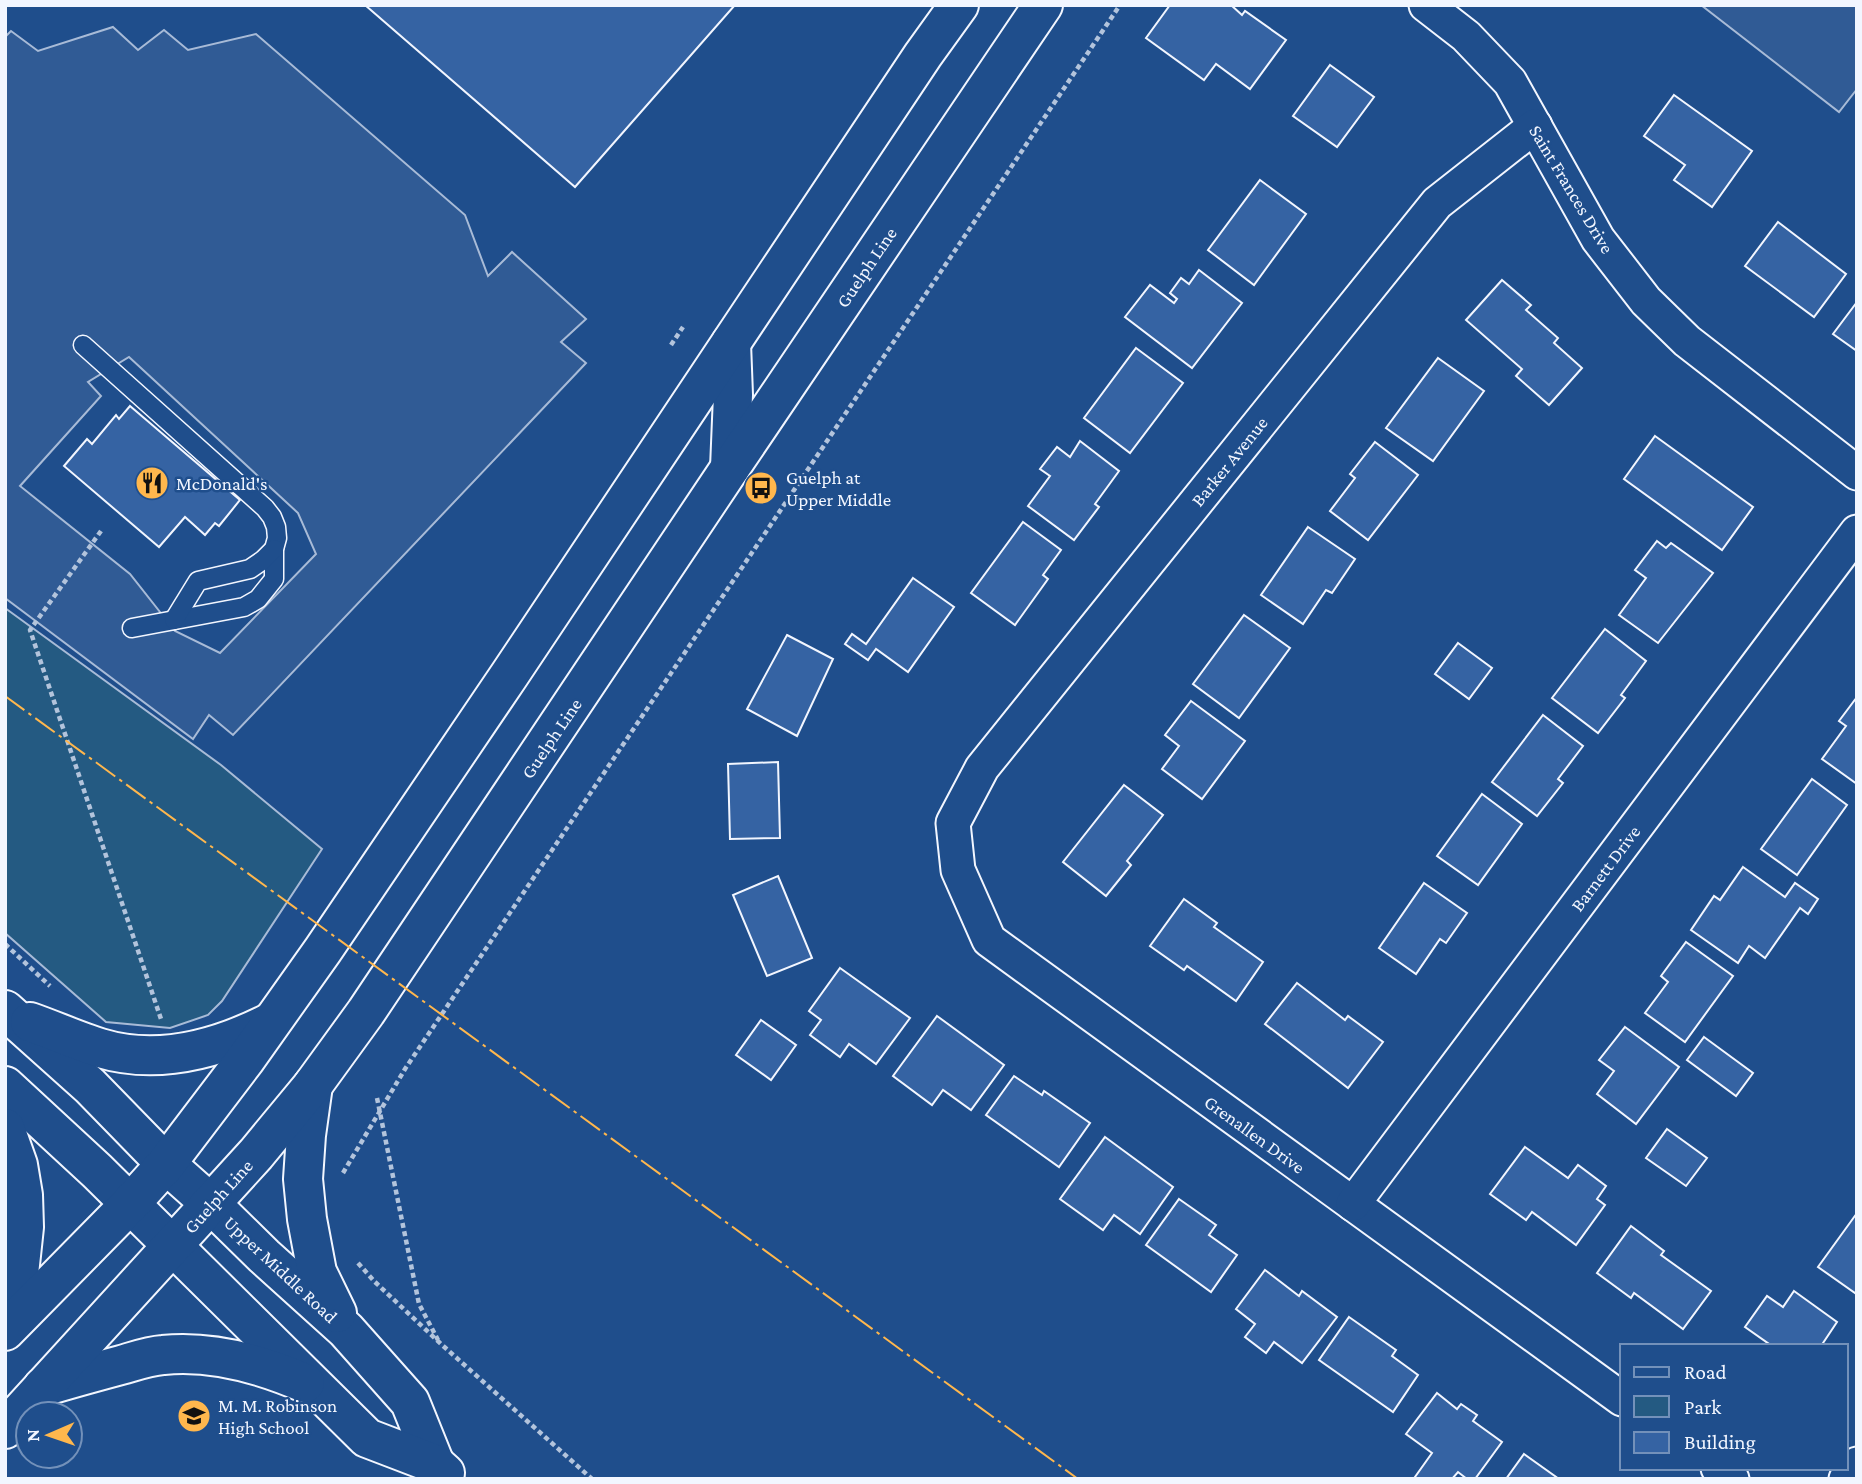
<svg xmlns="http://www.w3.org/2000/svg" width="1862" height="1484" font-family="'Crimson Pro',serif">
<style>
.green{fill:#245a82;stroke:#a8bbd7;stroke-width:2}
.parking{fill:#305b95;stroke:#a8bbd7;stroke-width:2;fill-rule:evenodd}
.building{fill:#3563a3;stroke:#f2f6ff;stroke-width:2}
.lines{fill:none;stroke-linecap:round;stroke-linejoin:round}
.service-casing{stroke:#f2f6ff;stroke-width:21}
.minor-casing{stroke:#f2f6ff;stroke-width:37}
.secondary-casing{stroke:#f2f6ff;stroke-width:42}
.path{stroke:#b3c4dc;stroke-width:4.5;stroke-dasharray:5 3.5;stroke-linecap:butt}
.service{stroke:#1f4e8c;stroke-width:18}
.minor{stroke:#1f4e8c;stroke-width:33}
.secondary{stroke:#1f4e8c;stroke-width:38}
.power{stroke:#ffb74d;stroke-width:2;stroke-dasharray:24 5 3.5 5;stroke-linecap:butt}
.labels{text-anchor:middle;stroke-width:5;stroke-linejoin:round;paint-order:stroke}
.street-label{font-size:19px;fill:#f2f6ff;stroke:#1f4e8c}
.poi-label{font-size:19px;fill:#f2f6ff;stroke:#1f4e8c;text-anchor:start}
</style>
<rect width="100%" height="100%" fill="#1f4e8c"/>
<polygon class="green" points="5,608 221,765 322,849 222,1001 208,1015 170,1028 106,1022 5,933"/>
<g class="parking">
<polygon points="1701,5 1857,5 1857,89 1839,112"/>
<path d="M113 27 138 50 164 30 188 50 256 34 465 215 488 276 512 252 586 319 561 342 586 363 233 735 209 715 193 739 5 598V37L11 31 38 51ZM129 357 298 513 316 554 220 653 175 631 130 574 20 486 101 396 88 382Z"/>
</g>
<g class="building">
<polygon points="365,5 735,5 575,187"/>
<polygon points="1170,5 1231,5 1242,15 1245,11 1286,40 1250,89 1216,64 1204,80 1146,38"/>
<polygon points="1330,65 1374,97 1337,147 1293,116"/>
<polygon points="1674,95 1752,151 1712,207 1674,180 1685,165 1644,136"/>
<polygon points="1260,180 1306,214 1254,285 1208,250"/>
<polygon points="1778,222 1846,274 1814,317 1745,266"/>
<polygon points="1199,270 1242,303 1192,368 1125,317 1150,285 1174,303 1177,299 1170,293 1181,278 1189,284"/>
<polygon points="1502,280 1531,305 1526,310 1558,338 1554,343 1582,368 1549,405 1516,376 1522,369 1466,320"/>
<polygon points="1857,302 1857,351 1833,334"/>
<polygon points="1136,348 1183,383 1130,453 1084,418"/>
<polygon points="1438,358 1484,391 1433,461 1386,428"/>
<polygon points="130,406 240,500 219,526 215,523 205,535 185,517 159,547 64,466 87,439 92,444 116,415 119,419"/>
<polygon points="1655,436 1753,507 1722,550 1624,479"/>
<polygon points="1080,441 1119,471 1095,504 1099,507 1074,540 1028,506 1050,476 1040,469 1057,447 1070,457"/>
<polygon points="1375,442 1418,475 1368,540 1330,511 1355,478 1350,474"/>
<polygon points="1023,522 1061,550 1043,575 1048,579 1015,625 971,593"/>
<polygon points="1308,527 1355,559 1332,593 1326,590 1303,624 1261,595"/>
<polygon points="1657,541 1666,548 1671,543 1713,573 1658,643 1619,615 1646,578 1635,570"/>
<polygon points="913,578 954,607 908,672 876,649 868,660 845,644 852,634 866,644"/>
<polygon points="1244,615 1290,648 1239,718 1193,684"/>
<polygon points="1605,629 1646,661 1621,695 1625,698 1598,733 1552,698"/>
<polygon points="787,635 833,659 797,736 747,709"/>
<polygon points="1458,643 1492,668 1469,699 1435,674"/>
<polygon points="1857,697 1857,784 1822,759 1846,726 1839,721"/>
<polygon points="1191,701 1245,741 1202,799 1162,769 1179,746 1165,735"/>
<polygon points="1543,715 1583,746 1558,779 1563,783 1537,816 1492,782"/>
<polygon points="778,762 780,838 730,839 728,764"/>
<polygon points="1812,779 1847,805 1797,875 1761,849"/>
<polygon points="1124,785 1163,815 1127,861 1131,865 1106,896 1063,862"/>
<polygon points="1482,794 1522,824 1478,885 1437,856"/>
<polygon points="1743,867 1785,897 1795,883 1818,899 1808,914 1800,908 1765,958 1749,946 1738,963 1691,930 1714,896 1720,900"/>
<polygon points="778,876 812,958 767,976 733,895"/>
<polygon points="1424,883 1467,913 1446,943 1440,939 1416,974 1379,948"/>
<polygon points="1184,899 1217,923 1214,927 1263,962 1236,1001 1187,966 1184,970 1150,946"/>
<polygon points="1686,942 1733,976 1685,1042 1645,1013 1668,982 1661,976"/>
<polygon points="840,968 910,1018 876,1064 849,1044 840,1057 810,1035 821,1020 809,1011"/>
<polygon points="1297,983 1345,1020 1348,1016 1383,1042 1348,1088 1265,1024"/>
<polygon points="937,1016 1004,1065 971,1110 943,1090 932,1105 893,1076"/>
<polygon points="761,1020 796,1045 771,1080 736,1055"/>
<polygon points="1625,1027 1679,1067 1636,1124 1597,1094 1614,1071 1599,1060"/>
<polygon points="1704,1037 1753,1073 1736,1096 1687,1060"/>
<polygon points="1014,1076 1042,1095 1044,1091 1090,1123 1059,1167 986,1115"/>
<polygon points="1667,1129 1707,1158 1686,1186 1646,1158"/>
<polygon points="1105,1137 1173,1187 1140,1234 1114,1215 1103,1230 1060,1199"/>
<polygon points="1525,1147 1568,1178 1578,1165 1606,1186 1597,1199 1605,1205 1576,1245 1532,1212 1526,1220 1490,1194"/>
<polygon points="1179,1199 1216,1225 1209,1235 1237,1255 1211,1292 1146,1245"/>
<polygon points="1857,1213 1857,1290 1855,1293 1818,1267"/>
<polygon points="1631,1226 1664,1251 1661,1255 1711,1291 1683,1329 1634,1293 1631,1298 1597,1273"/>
<polygon points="1265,1270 1299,1296 1302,1291 1337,1317 1302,1363 1274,1342 1266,1353 1245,1337 1255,1324 1236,1309"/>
<polygon points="1794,1291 1837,1322 1821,1346 1767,1346 1769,1344 1745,1327 1767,1296 1783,1307"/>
<polygon points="1349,1317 1396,1350 1392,1356 1418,1375 1393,1412 1319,1360"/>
<polygon points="1437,1393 1457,1409 1461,1404 1477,1415 1473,1421 1502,1442 1475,1479 1467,1479 1458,1472 1452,1479 1418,1479 1415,1477 1432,1453 1406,1434"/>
<polygon points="1524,1454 1559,1479 1506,1479"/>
</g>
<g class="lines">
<defs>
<g id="service">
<polyline points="83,345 265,508 272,517 276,527 277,538 274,549 274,579 258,599 244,607 132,628"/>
<polyline points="174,620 198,581 250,569 263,560 274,549"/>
</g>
<g id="minor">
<polyline points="1426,5 1466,36 1510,82 1598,239 1646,301 1687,341 1857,473"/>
<polyline points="1535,126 1437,203 982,768 953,823 958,870 989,940 1622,1399"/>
<polyline points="1353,1204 1857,532"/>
<polyline points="1718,1468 1732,1479"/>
<polyline points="1846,1479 1857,1464"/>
</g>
<g id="secondary">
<polyline points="730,468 733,395 731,343"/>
<polyline points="5,1010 90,1086 166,1164 211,1204 264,1256 346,1330 410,1402 435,1464"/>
<path d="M30 1022C53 1030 77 1041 100 1048 159 1066 218 1049 271 1022"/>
<polyline points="313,1085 306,1135 303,1179 307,1219 317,1272 337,1313"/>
<polyline points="5,1086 97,1171 367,1438 435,1464 445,1473"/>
<polyline points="5,1128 18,1165 23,1195 24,1227 19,1274 5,1322"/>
<polyline points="5,1331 130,1204 166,1164 245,1060 323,950 510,674 923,55 959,5"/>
<path d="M43 1387C69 1379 95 1372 121 1365 135 1361 149 1356 163 1355 211 1350 261 1364 305 1383"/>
<polyline points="5,1429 256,1154 313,1085 366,1012 730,468 1043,5"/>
</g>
</defs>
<use href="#service" class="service-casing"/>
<use href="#minor" class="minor-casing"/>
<use href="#secondary" class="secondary-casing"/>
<g class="path">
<polyline points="671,345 683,327"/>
<polyline points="101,531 30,630 161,1019"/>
<polyline points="5,944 50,986"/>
<polyline points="377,1098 419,1304 438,1340"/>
<polyline points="343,1173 405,1069 1120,5"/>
<polyline points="358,1263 375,1282 441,1344 592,1479"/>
</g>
<use href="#service" class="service"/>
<use href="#minor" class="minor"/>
<use href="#secondary" class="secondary"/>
<polyline class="power" points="5,696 1078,1479"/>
</g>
<defs>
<symbol id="restaurant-disc" viewBox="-11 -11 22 22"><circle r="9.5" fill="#ffb74d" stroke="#1f4e8c"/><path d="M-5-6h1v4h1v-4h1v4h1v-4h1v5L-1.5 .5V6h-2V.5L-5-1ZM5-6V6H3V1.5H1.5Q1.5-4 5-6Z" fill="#111"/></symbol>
<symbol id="bus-disc" viewBox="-11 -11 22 22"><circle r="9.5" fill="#ffb74d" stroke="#1f4e8c"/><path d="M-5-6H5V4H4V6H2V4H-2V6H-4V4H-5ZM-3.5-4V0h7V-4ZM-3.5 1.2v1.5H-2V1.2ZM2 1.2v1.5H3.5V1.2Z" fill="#111"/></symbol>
<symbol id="school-disc" viewBox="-11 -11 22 22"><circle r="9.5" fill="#ffb74d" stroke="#1f4e8c"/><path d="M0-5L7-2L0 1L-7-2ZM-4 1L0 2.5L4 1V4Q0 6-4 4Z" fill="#111"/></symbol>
</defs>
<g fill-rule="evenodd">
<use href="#restaurant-disc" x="133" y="464" width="38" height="38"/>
<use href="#bus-disc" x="742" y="469" width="38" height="38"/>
<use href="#school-disc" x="175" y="1397" width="38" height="38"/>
</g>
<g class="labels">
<g class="street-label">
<text transform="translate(1572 189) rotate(59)" y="7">Saint Frances Drive</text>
<text transform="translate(866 267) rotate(-56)" y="7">Guelph Line</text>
<text transform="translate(1229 461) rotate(-51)" y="7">Barker Avenue</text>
<text transform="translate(551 738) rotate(-56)" y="7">Guelph Line</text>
<text transform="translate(1605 868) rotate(-53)" y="7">Barnett Drive</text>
<text transform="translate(1255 1134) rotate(36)" y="7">Grenallen Drive</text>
<text transform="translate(218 1196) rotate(-48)" y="7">Guelph Line</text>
<text transform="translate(281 1269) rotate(43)" y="7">Upper Middle Road</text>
</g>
<g class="poi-label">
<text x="786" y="484">Guelph at<tspan x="786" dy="22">Upper Middle</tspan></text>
<text x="176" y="490">McDonald's</text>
<text x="218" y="1412">M. M. Robinson<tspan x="218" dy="22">High School</tspan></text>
</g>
</g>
<rect width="1862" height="1484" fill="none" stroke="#f2f6ff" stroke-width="14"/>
<rect x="1620" y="1344" width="228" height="126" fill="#1f4e8c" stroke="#7391ba" stroke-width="2"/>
<rect x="1634" y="1367" width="35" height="10" fill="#1f4e8c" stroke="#7391ba" stroke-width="2"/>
<text x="1684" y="1379" font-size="21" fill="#f2f6ff">Road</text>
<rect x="1634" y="1396" width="35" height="21" fill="#245a82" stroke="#7391ba" stroke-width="2"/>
<text x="1684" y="1414" font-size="21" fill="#f2f6ff">Park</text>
<rect x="1634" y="1432" width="35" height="21" fill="#3563a3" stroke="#7391ba" stroke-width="2"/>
<text x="1684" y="1449" font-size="21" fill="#f2f6ff">Building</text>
<g transform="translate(49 1435) rotate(268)"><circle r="33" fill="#1f4e8c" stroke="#7391ba" stroke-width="2"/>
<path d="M0-5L12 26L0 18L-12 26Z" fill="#ffb74d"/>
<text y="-10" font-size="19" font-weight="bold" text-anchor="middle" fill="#f2f6ff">N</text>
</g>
</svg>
